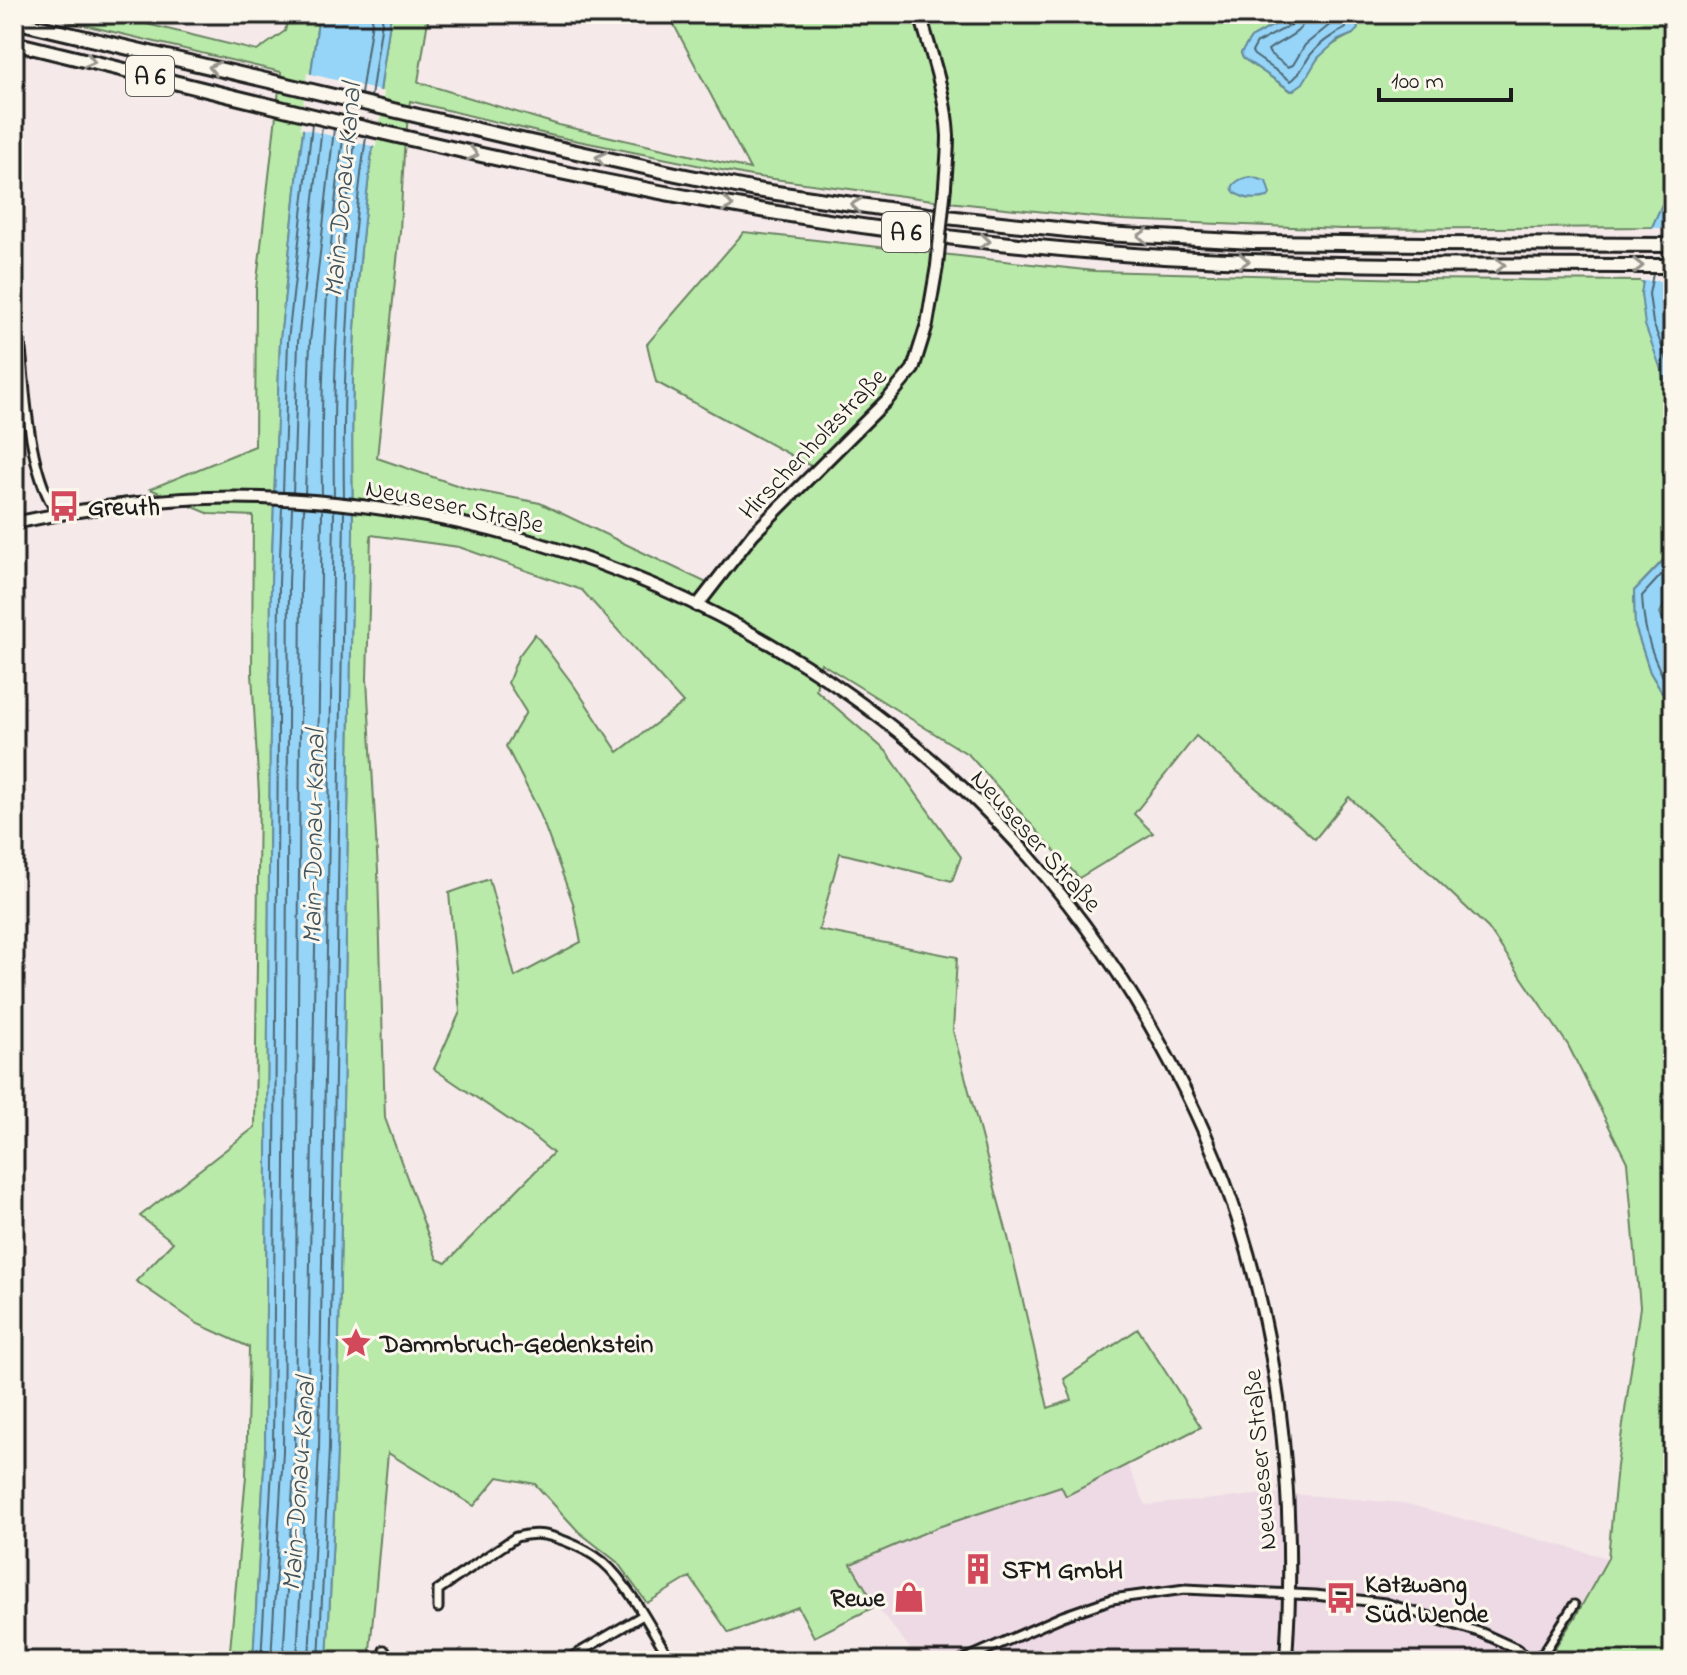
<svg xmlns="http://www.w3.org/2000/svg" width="1687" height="1675" font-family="'Indie Flower',sans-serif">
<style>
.built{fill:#eedae5}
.green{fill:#b9eaa9;stroke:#6a8362;stroke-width:2;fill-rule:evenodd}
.water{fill:#96d5f7;stroke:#658b9f;stroke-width:2}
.pier{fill:#f5eae9}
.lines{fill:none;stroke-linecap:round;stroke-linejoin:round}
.shore{stroke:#4d6674;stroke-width:2}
.street-casing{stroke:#1c1c1c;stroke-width:13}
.secondary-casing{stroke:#1c1c1c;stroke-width:16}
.highway-casing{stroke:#1c1c1c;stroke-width:18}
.street{stroke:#fbf7ec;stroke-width:7}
.secondary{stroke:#fbf7ec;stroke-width:10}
.highway{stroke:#fbf7ec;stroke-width:12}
.secondary-bridge-casing{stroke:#1c1c1c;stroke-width:16;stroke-linecap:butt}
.secondary-bridge{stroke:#fbf7ec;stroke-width:10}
.oneway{stroke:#97948e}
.labels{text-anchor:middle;stroke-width:6;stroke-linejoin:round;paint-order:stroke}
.shield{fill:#fbf7ec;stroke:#5f5e5a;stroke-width:2}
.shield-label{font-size:24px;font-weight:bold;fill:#1c1c1c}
.street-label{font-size:26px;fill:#1c1c1c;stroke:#fbf7ec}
.poi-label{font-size:26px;font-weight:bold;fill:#1c1c1c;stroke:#fbf7ec;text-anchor:start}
.water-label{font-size:28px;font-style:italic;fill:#41545e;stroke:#fbf7ec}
</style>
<rect width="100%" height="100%" fill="#f5eae9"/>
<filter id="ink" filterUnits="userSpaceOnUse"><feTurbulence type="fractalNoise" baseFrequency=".0125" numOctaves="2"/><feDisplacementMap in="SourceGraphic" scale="16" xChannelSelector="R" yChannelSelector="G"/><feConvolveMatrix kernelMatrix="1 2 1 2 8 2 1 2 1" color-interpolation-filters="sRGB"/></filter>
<g filter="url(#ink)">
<polygon class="built" points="1127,1464 1146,1505 1279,1493 1404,1503 1608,1558 1576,1616 1546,1661 920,1661 876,1606 850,1564 938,1527 1061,1485 1066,1495"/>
<g class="green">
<polygon points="38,14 106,14 257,51 285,31 289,14 319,14 299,161 280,341 271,583 265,1451 253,1661 229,1661 246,1476 249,1347 198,1324 136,1281 173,1242 140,1216 255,1127 259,794 252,673 253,516 210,514 150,489 255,446 256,289 281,72"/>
<path d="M391 14H429L418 82 559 125 750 169 674 25 684 14H1294L1251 38 1241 53 1243 58 1291 91C1306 81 1306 75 1316 61 1325 48 1339 40 1353 34L1355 19 1344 14H1673V180L1652 227 1341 229 1122 220 948 202 751 176 554 136 410 101 404 152 400 231 377 458 468 489 540 503 715 587 755 536 820 471 656 382 647 344 744 232 1094 271 1414 279 1644 281 1641 294 1673 403V547L1669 554 1634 591 1635 626 1650 672 1673 711V1661H1546L1576 1616 1608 1558 1617 1466 1640 1307 1627 1162 1568 1045 1488 928 1349 797 1315 839 1196 736 1134 814 1153 833 1079 878 969 755 821 663 816 690 886 751 961 857 952 881 840 853 819 930 957 957 953 1031 1008 1237 1048 1408 1072 1400 1064 1379 1138 1329 1201 1427 1066 1496 1061 1486 938 1527 851 1564 876 1606 814 1637 798 1607 729 1633 690 1577 647 1603 617 1562 579 1532 535 1484 498 1477 474 1506 388 1453 369 1661H327L337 1449 353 532C352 471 351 410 354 349 359 236 375 125 391 14ZM371 535 459 547 582 590 683 703 618 752 575 687 535 634 518 657 508 683 526 712 506 746 539 811 573 903 581 942 515 977 489 879 449 893 460 1012 434 1069 530 1134 553 1153 446 1263 437 1259 385 1118 378 871 367 679Z"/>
<polygon points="1673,587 1673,640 1660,613"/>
</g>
<g class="water">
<path d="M319 14H391C375 125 359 236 354 349 351 410 352 471 353 532L337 1449 327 1661H253L265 1451 271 583 280 341 299 161Z"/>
<polygon points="1294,14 1344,14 1355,19 1358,29 1353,34 1338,40 1318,58 1303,83 1292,91 1243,58 1241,53 1251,38"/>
<path d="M1251 177 1266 181 1270 194 1268 197C1260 199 1249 200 1241 196 1222 188 1239 178 1251 177Z"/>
<polygon points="1673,180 1673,403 1645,325 1641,294 1652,227"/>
<polygon points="1673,547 1673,587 1660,613 1673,640 1673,711 1650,672 1635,626 1634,591 1669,555"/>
</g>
<g class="pier">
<polygon points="307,73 384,92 376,147 300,128"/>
<polygon points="1648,228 1673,228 1673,281 1640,281"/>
</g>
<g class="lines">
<g class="shore">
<path d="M1296 14 1293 24 1257 43 1252 52 1254 55 1291 81C1302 74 1304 62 1312 53 1321 42 1334 34 1346 28L1343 14"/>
<path d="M1306 14C1304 35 1283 38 1268 50L1270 54 1288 67 1293 65 1305 45 1332 23 1333 14"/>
<polyline points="361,94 373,14"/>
<polyline points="371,97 383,14"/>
<polyline points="1653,274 1649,294 1653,323 1673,376"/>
<polyline points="283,493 288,341 312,124"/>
<polyline points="293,494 298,342 322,126"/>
<polyline points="305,495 310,342 334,129"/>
<path d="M322 497C320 375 327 252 344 132"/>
<path d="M334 498C332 377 339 254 356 134"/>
<path d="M344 499C342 379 349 256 366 137"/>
<path d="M1673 562 1642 596C1644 636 1653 661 1673 695"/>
<polyline points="261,1661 273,1451 279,583 282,507"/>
<polyline points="271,1661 283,1451 289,583 292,508"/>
<polyline points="283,1661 295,1451 301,584 304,509"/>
<polyline points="297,1661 307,1448 322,511"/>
<polyline points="309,1661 319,1448 334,512"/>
<polyline points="319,1661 329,1449 344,513"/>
</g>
<defs>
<g id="street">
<path d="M14 317C21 337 22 360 24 380 27 419 34 483 58 514"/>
<path d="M438 1608V1590L516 1537C534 1532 547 1534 565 1541 578 1546 592 1553 603 1562 629 1584 653 1632 671 1661"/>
<polyline points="384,1650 393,1661"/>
<polyline points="1528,1659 1543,1654 1574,1605"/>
<polyline points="565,1661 643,1615"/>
<polyline points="961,1661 1063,1616 1112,1599 1185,1589 1315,1595 1385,1603 1482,1633 1519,1650 1528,1661"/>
</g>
<g id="secondary">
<path d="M920 14C931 54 946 94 948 136 948 153 946 170 945 186"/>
<path d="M14 523C95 506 179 495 262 498 637 511 979 714 1160 1043 1192 1101 1220 1163 1240 1226 1277 1344 1291 1468 1289 1591 1289 1614 1287 1638 1286 1661"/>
<polyline points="697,606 753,534 888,399 913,369 927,324 937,266"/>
</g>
<g id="highway">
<polyline points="14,21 508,137 676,174 756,190 928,215 1104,234 1253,242 1425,244 1673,245"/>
<path d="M14 43C328 119 642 203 964 239 1060 250 1155 258 1251 261 1391 267 1532 265 1673 266"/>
</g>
</defs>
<use href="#street" class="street-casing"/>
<use href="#secondary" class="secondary-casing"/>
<use href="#highway" class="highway-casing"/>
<use href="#street" class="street"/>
<use href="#secondary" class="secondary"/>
<use href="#highway" class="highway"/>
<defs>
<polyline id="secondary-bridge" points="937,266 945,186"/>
</defs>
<use href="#secondary-bridge" class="secondary-bridge-casing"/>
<use href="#secondary-bridge" class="secondary-bridge"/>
</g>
<defs><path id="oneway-chevron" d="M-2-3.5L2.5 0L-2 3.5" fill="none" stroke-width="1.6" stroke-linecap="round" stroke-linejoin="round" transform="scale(2)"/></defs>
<g class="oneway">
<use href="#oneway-chevron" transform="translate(90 61) rotate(14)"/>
<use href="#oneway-chevron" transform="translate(214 68) rotate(-167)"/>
<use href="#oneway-chevron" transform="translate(473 154) rotate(13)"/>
<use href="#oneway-chevron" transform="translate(601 158) rotate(-168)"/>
<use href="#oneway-chevron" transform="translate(728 205) rotate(10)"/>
<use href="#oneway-chevron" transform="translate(856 205) rotate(-172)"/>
<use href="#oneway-chevron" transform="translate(1143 236) rotate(-177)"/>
<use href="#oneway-chevron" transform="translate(985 241) rotate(6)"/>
<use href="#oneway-chevron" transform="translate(1244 261) rotate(3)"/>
<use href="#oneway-chevron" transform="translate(1500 265) rotate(1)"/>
<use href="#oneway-chevron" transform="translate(1638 266)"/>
</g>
</g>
<defs>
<symbol id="bus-bare" viewBox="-9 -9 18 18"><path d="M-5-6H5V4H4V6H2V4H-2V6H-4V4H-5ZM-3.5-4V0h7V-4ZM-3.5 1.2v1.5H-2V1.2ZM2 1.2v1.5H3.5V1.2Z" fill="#d1495b" stroke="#fbf7ec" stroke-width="2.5" paint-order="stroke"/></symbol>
<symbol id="sight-bare" viewBox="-9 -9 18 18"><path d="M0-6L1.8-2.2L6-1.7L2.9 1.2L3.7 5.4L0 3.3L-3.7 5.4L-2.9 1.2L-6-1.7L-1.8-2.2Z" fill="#d1495b" stroke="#fbf7ec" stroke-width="2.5" paint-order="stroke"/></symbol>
<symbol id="building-bare" viewBox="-9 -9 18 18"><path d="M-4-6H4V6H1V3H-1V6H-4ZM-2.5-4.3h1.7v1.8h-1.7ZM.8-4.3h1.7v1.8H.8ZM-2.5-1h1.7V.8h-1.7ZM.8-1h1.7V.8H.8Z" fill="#d1495b" stroke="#fbf7ec" stroke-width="2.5" paint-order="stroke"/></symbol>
<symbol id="shop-bare" viewBox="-9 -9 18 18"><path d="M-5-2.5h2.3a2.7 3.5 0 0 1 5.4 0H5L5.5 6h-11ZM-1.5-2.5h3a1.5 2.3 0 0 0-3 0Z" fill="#d1495b" stroke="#fbf7ec" stroke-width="2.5" paint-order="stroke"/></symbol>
</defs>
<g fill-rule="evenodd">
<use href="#bus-bare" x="42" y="484" width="44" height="44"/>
<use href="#sight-bare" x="334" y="1321" width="44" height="44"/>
<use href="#building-bare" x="956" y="1547" width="44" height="44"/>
<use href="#shop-bare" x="887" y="1575" width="44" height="44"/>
<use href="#bus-bare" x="1319" y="1576" width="44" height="44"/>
</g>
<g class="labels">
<g class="shield">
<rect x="126" y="56" width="48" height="40" rx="6"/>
<rect x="882" y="212" width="48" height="40" rx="6"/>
</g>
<g class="shield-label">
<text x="150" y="84">A 6</text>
<text x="906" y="240">A 6</text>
</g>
<g class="street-label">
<text transform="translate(812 443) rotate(-46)" y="9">Hirschenholzstraße</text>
<text transform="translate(455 505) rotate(12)" y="9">Neuseser Straße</text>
<text transform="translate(1037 840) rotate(48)" y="9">Neuseser Straße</text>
<text transform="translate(1259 1460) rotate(-95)" y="9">Neuseser Straße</text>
</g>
<g class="poi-label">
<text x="88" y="515">Greuth</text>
<text x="380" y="1352">Dammbruch-Gedenkstein</text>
<text x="1002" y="1578">SFM GmbH</text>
<text x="1365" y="1592">Katzwang<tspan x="1365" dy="30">Süd Wende</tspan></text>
<text x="885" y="1606" text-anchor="end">Rewe</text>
</g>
<g class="water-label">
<text transform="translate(341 190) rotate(-85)" y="10">Main-Donau-Kanal</text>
<text transform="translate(312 837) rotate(-89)" y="10">Main-Donau-Kanal</text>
<text transform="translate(297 1484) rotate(-86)" y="10">Main-Donau-Kanal</text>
</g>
</g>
<rect width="1687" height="1675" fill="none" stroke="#fbf7ec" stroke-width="48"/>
<rect x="24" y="24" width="1639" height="1627" fill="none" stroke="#1c1c1c" stroke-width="3" filter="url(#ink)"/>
<path d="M1379 88v12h132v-12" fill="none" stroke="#1c1c1c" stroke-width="4"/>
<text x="1391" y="88" font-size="24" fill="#1c1c1c" stroke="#fbf7ec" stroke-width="6" paint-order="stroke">100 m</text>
</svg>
